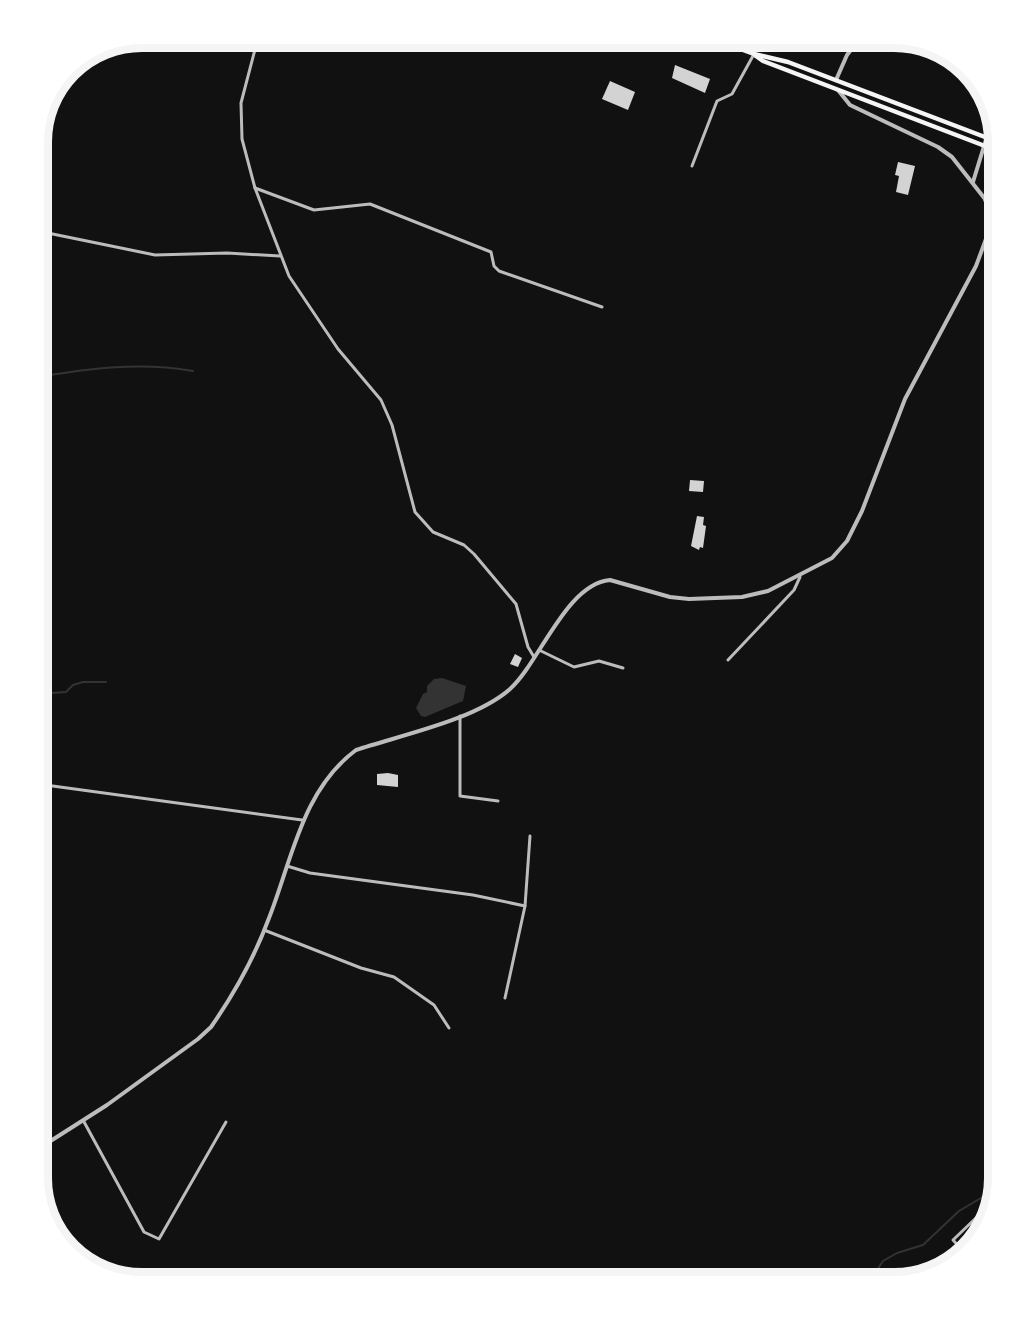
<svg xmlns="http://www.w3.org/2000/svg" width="1036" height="1320" font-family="Poppins,sans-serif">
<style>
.water{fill:#333}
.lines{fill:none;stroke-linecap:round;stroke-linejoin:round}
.stream{stroke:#333;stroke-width:2}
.building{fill:#d3d3d3}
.minor{stroke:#bcbcbc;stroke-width:3}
.tertiary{stroke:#bcbcbc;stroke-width:4}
.primary{stroke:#f5f5f5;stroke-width:4.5}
.rim{fill:none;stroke:#f5f5f5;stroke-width:8}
</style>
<rect width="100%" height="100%" fill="#111"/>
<polygon class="water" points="442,678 466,686 463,701 425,717 421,716 416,708 423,694 427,692 427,686 434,679"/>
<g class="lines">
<g class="stream">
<path d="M38 377C91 368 140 362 193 371"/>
<polyline points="38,694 66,692 73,685 83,682 106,682"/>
<polyline points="869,1282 883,1261 897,1253 923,1245 959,1211 981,1198 998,1180"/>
</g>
</g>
<g class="building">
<polygon points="675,65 710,79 705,93 672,78"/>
<polygon points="610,81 635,92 628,110 602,99"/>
<polygon points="898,162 915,166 908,195 896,192 899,176 895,175"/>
<polygon points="690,480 704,481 703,492 689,491"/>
<polygon points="697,516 704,517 703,525 706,526 703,548 700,547 699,550 691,546"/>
<polygon points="515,654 522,658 518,667 510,664"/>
<polygon points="388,773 398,775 398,787 377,785 377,774"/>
</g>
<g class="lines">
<g class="minor">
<polyline points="258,38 241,103 242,139 255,188 289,276 338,349 381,400 392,425 415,512 433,532 464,545 474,554 516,604 528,647 534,657"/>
<polyline points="692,166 717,101 732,94 754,54"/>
<polyline points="255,188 314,210 370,204 491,252 494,266 499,271 602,307"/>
<polyline points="38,231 155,255 227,253 280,256"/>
<polyline points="539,650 574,667 599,661 623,668"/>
<polyline points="728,660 794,590 800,577"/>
<polyline points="460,716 460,796 498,801"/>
<polyline points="38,784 302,820"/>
<polyline points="287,866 310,873 473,895 525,906"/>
<polyline points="264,930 361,968 394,977 434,1005 449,1028"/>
<polyline points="505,998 525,906 530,836"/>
<polyline points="83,1120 144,1232 159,1239 226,1122"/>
<polyline points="964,1252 953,1240 978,1216 985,1214 988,1217"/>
</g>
<g class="tertiary">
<polyline points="836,80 847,55 860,38"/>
<polyline points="973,182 992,120"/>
<polyline points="985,199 998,194"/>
<path d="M38 1149 107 1105 198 1039 211 1027C234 994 255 956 269 918 292 860 302 790 356 750 401 735 475 720 510 689 540 662 566 584 610 580L670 597 689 599 742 597 768 591 832 558 847 541 862 511 905 399 976 266 986 239 989 211 985 199 952 157 938 147 850 105 838 90"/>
</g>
<g class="primary">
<polyline points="710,38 754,54 788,62 998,142"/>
<polyline points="756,56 763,61 998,151"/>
</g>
</g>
<path d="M0 0H1036V1320H0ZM142 48H894A94 94 0 0 1 988 142V1178A94 94 0 0 1 894 1272H142A94 94 0 0 1 48 1178V142A94 94 0 0 1 142 48Z" fill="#fff" fill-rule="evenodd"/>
<path class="rim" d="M142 48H894A94 94 0 0 1 988 142V1178A94 94 0 0 1 894 1272H142A94 94 0 0 1 48 1178V142A94 94 0 0 1 142 48Z"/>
</svg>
